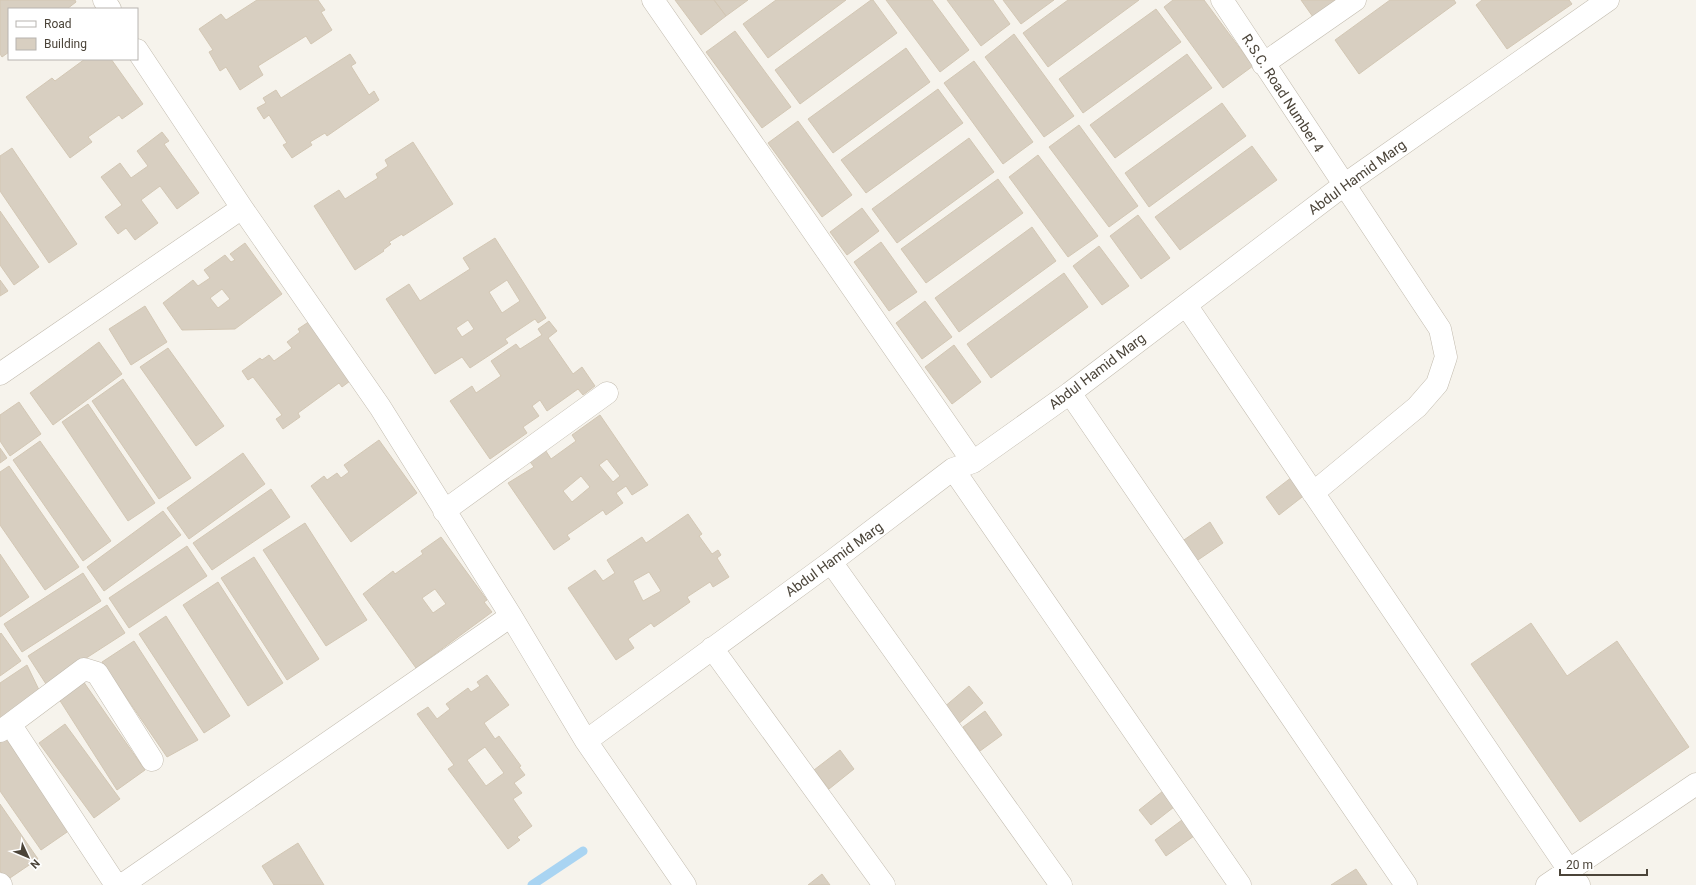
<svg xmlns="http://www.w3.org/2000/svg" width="1696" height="885" viewBox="0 0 1696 885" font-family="Roboto,sans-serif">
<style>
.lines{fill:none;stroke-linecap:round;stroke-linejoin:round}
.stream{stroke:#a9d4f2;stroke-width:9}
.building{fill:#d8cfc1;stroke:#d3c7b4;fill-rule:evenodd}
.minor-casing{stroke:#c2bbae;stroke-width:23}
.minor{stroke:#fff;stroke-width:22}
.labels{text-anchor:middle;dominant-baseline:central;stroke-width:3;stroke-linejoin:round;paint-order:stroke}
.street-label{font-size:14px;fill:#4b4439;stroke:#fff}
</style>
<rect width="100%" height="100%" fill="#f6f3ec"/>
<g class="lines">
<path class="stream" d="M532 885 583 851"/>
</g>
<path class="building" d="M0 0H75L76 2 67 9H9V52L2 57 0 54Z
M257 0H318L325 10 321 12 332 30 311 44 306 36 258 66 263 75 240 90 226 67 220 71 209 52 213 50 199 29 221 14 226 20Z
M675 0H714L726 16 701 35Z
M714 0H748L726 16Z
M776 0H846L768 58 743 24Z
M871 0H873L897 33 800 104 775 70Z
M886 0H932L969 50 940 72Z
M947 0H993L1010 24 981 46Z
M1003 0H1054L1021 24Z
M1068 0H1139L1048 67 1023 33Z
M1173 0H1204L1253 66 1223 88 1164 7Z
M1301 0H1337L1313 17Z
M1390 0H1454L1456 3 1359 74 1335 40Z
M1482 0H1569L1572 4 1507 49 1476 5Z
M1156 9 1181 42 1083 113 1059 79Z
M735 31 791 107 762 128 706 52Z
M1014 34 1074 116 1044 137 985 57Z
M906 48 930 82 833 153 808 119Z
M350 54 356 63 351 66 369 95 374 91 379 100 327 136 325 133 310 142 312 145 292 158 283 145 287 143 269 115 264 119 257 108 266 103 263 98 276 90 281 98Z
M1187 54 1212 88 1115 158 1090 125Z
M85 59H111L143 104 122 119 119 115 88 137 92 142 70 158 26 97 52 78 55 81Z
M974 61 1033 142 1003 164 944 83Z
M938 89 963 123 866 193 841 160Z
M1222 103 1246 136 1149 207 1125 173Z
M798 121 852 195 822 217 768 143Z
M1079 125 1138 206 1109 227 1049 147Z
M162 132 169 141 164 144 199 193 177 209 160 186 141 200 158 223 135 240 126 228 118 234 105 217 122 205 101 177 120 163 131 178 148 166 137 151Z
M969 138 994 172 897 243 872 209Z
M413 142 453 204 403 236 402 234 389 242 391 244 383 250 384 251 355 270 314 206 339 190 345 199 378 178 376 174 388 166 385 160Z
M1252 146 1277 180 1180 250 1155 217Z
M12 148 77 244 49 263 0 191V156Z
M1038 155 1098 236 1068 257 1009 177Z
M998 179 1023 213 926 283 901 249Z
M862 208 879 231 847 255 830 232Z
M0 211 39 267 14 285 0 265Z
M1138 215 1170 258 1141 279 1110 236Z
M1032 227 1056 261 959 332 935 298Z
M495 238 546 318 538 323 535 319 505 339 508 343 470 368 462 357 435 374 386 299 409 284 420 301 470 269 463 258ZM507 280 520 301 502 313 489 292ZM468 320 474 329 462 337 456 328Z
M881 242 917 292 889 311 854 262Z
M245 243 282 294 235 329 182 330 163 303 193 280 198 286 210 278 204 270 225 255 231 262 235 260 230 254ZM222 289 230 299 218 308 210 298Z
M1099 246 1129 286 1102 305 1073 266Z
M1064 273 1088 307 991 378 967 344Z
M0 280 8 291 0 296Z
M925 301 952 337 922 359 896 323Z
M145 306 167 342 131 365 109 329Z
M310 321 358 375 342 387 339 383 298 413 300 417 283 429 276 419 282 415 253 377 248 380 242 371 260 358 262 360 269 355 274 361 292 348 287 342 300 332 298 329Z
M549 321 557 331 548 338 573 374 582 367 595 386 583 395 578 389 547 411 540 400 532 406 539 416 523 427 527 433 490 459 450 401 472 386 476 393 501 376 491 361 516 344 520 349 542 335 538 329Z
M99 342 122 374 53 425 30 393Z
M954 345 981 382 952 404 925 367Z
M168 348 224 426 196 446 140 367Z
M123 379 191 478 159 499 92 401Z
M19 402 41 434 10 456 0 441V415Z
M88 404 155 503 128 521 62 422Z
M600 415 648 485 632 495 626 486 616 493 623 503 606 515 603 510 567 535 570 539 554 550 508 483 534 467 528 459 544 448 551 459 576 441 572 435ZM607 459 620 476 613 482 599 465ZM581 476 590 487 572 502 563 491Z
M379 440 417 493 351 542 311 486 324 476 327 480 337 473 341 478 349 472 344 465Z
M40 441 111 541 83 561 13 460Z
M0 448 7 458 0 463Z
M243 453 265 484 189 539 167 508Z
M9 466 79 567 45 590 0 525V472Z
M1292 477 1306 494 1279 515 1266 497Z
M271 489 290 517 212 570 193 543Z
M163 511 181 535 104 591 87 567Z
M688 514 702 534 699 536 712 554 718 550 721 555 717 558 729 577 713 587 710 582 687 597 690 602 654 627 651 623 628 639 634 648 616 660 568 588 595 570 603 581 615 573 607 560 642 537 646 543ZM649 572 661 591 643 601 633 581Z
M1210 522 1223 543 1195 562 1181 542Z
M305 523 367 620 326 646 263 550Z
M441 537 487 600 484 602 492 612 416 668 363 594 393 571 395 574 423 554 421 551ZM435 589 446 604 433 613 422 598Z
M187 546 207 576 129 628 109 598Z
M0 554 29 597 0 617Z
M254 557 319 659 287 680 221 578Z
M83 573 101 601 22 652 4 624Z
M218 582 283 683 248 706 183 605Z
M107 605 125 633 46 684 28 656Z
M166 616 230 716 204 733 139 634Z
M1531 623 1567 676 1617 641 1689 747 1580 822 1471 664Z
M1 633 21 661 0 676V634Z
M134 641 198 740 167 757 102 662Z
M27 665 40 692 0 719V683Z
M487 675 509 705 484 723 495 739 499 736 521 766 519 767 525 775 514 783 522 793 513 799 532 826 517 837 520 840 508 849 448 769 454 765 417 714 428 707 437 719 450 709 446 704 468 688 471 692 480 686 477 682ZM485 747 504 773 486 786 467 760Z
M83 681 145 770 117 790 57 696Z
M969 686 983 703 957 725 943 708Z
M985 711 1002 735 980 751 963 727Z
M65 724 120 799 94 818 39 743Z
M2 733 70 830 41 850 0 791V735Z
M840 750 854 769 829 789 814 770Z
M1163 791 1174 807 1151 825 1139 810Z
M0 804 38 859 7 880 0 871Z
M1182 820 1194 836 1166 856 1155 840Z
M298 843 324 885H274L262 866Z
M1356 869 1367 885H1331Z
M822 874 830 885H808Z"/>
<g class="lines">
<g class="minor-casing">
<path id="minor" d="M104 0 110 9
M653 0 973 462
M1222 0 1440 329 1446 357 1437 384 1417 407 1313 493
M137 50 242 208 380 407 511 616 586 741 685 885
M1263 64 1355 0
M1186 305 1579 885
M0 374 242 208
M1070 393 1406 885
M953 469 1240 885
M444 511 607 393
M831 562 1061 885
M712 648 884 885
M5 728 84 669 97 673 152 760
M0 731 5 728 14 730 116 885
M586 741 831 562 953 469 973 462 1070 393 1344 185 1608 0
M0 884 1 885
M122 885 511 616
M1547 885 1696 784"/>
</g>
<use href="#minor" class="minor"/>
</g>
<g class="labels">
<g class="street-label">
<text transform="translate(1283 93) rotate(57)">R.S.C. Road Number 4</text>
<text transform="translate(1357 177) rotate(-36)">Abdul Hamid Marg</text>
<text transform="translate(1097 371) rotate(-37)">Abdul Hamid Marg</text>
<text transform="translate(834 559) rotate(-36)">Abdul Hamid Marg</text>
</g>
</g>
<rect x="8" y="8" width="130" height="52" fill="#ffffff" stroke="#b7b4b0"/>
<rect x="16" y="21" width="20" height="6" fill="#ffffff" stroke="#b7b4b0"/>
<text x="44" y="28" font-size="12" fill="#4b4439">Road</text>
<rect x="16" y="38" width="20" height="12" fill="#d8cfc1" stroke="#b7b4b0"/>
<text x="44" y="48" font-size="12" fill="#4b4439">Building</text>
<g transform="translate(28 857) rotate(134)" stroke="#ffffff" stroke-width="3" paint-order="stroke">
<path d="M0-3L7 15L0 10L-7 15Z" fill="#4b4439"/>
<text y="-6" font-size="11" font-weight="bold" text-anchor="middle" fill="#4b4439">N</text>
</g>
<path d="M1560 869v6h87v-6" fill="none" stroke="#4b4439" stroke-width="2"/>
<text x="1566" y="869" font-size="12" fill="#4b4439" stroke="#ffffff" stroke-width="3" paint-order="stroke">20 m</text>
</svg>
